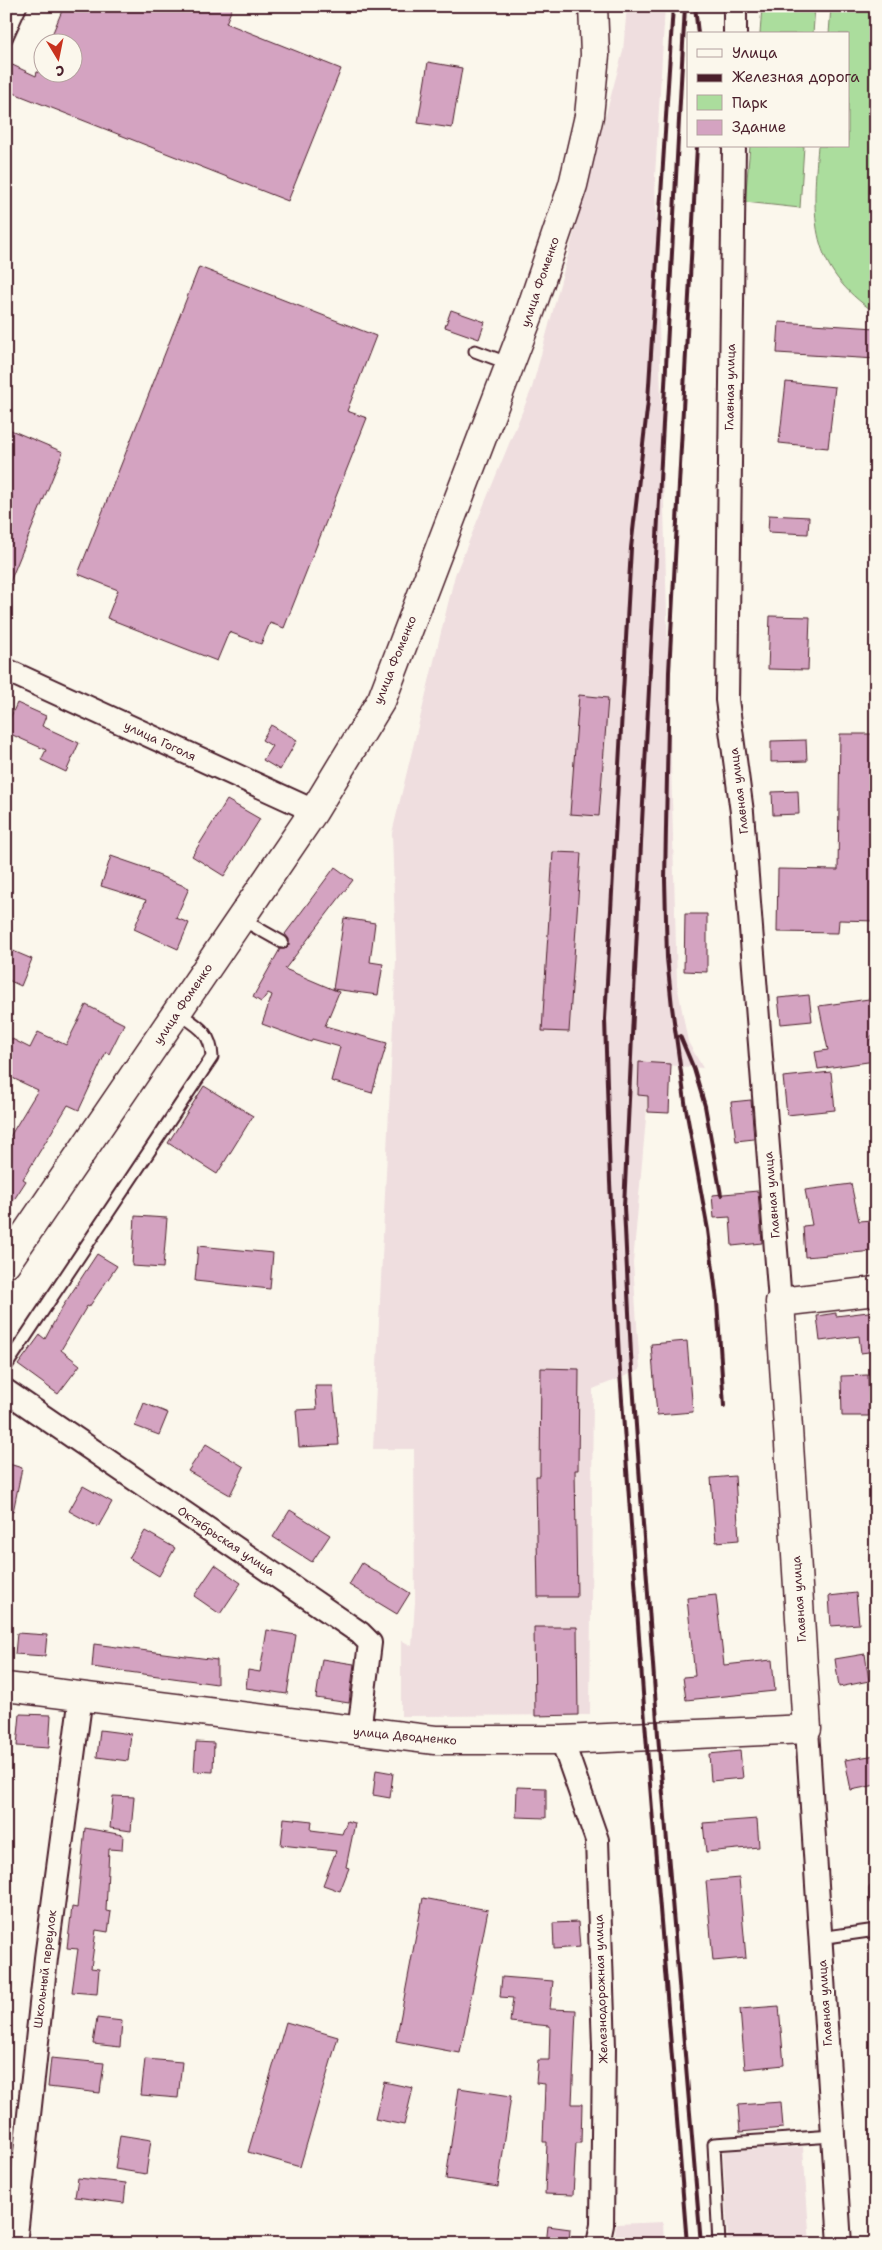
<svg xmlns="http://www.w3.org/2000/svg" width="882" height="2250" viewBox="0 0 882 2250" font-family="'Shantell Sans',sans-serif">
<style>
.built{fill:#efdedf}
.green{fill:#abdd9d;stroke:#7a7e64}
.building{fill:#d4a3c1;stroke:#4a1f2b}
.lines{fill:none;stroke-linecap:round;stroke-linejoin:round}
.service-casing{stroke:#4a1f2b;stroke-width:15}
.minor-casing{stroke:#4a1f2b;stroke-width:26}
.tertiary-casing{stroke:#4a1f2b;stroke-width:31}
.service{stroke:#fbf7ec;stroke-width:11}
.minor{stroke:#fbf7ec;stroke-width:22}
.tertiary{stroke:#fbf7ec;stroke-width:28}
.rail{stroke:#4a1f2b;stroke-width:4}
.labels{text-anchor:middle;dominant-baseline:central;stroke-width:5;stroke-linejoin:round;paint-order:stroke}
.street-label{font-size:12px;fill:#4a1f2b;stroke:#fbf7ec}
</style>
<rect width="100%" height="100%" fill="#fbf7ec"/>
<filter id="ink" filterUnits="userSpaceOnUse"><feTurbulence type="fractalNoise" baseFrequency=".02" numOctaves="2"/><feDisplacementMap in="SourceGraphic" scale="10" xChannelSelector="R" yChannelSelector="G"/><feConvolveMatrix kernelMatrix="1 2 1 2 8 2 1 2 1" color-interpolation-filters="sRGB"/></filter>
<g filter="url(#ink)">
<path class="built" d="M627 6H665L655 177 677 984 688 1042 703 1068 639 1063 638 1095 648 1096 633 1263 640 1370 593 1389 590 1715 401 1716V1640L412 1646 415 1602 414 1449H373L396 960 392 833 455 575 532 388 623 51Z
M803 2147 810 2244H728L723 2151Z
M663 2222 664 2244H614L616 2224Z"/>
<path class="green" d="M762 6H815L813 34H760Z
M831 6H876V313C808 268 812 218 818 146H848V34H829Z
M750 146H804L800 208 745 202Z"/>
<path class="building" d="M64 6H233L226 23 341 69 288 201 6 90V62L36 76 37 72H72V42H49Z
M428 62 462 68 452 128 418 123Z
M199 267 376 336 347 411 367 418 284 628 270 623 261 644 229 632 217 661 107 618 118 590 78 574Z
M451 310 485 322 479 339 445 327Z
M779 322 876 328V359L777 353Z
M786 382 835 387 828 448 779 443Z
M6 428 63 452 7 589H6Z
M769 515 809 517 808 534 768 532Z
M770 616 810 617 808 670 768 669Z
M579 695 608 698 599 816 570 814Z
M17 703 46 716 42 726 79 743 66 772 41 760 46 750 6 732V727Z
M271 725 297 740 280 770 263 760 272 746 262 740Z
M840 734H876V921L839 920 838 933 777 932 778 869 838 870Z
M806 740 807 761 771 762V741Z
M798 791 799 814 773 815 772 792Z
M227 800 260 819 224 876 192 856Z
M553 852 581 853 569 1032 542 1031Z
M111 856 149 869 148 871 189 888 176 918 189 923 178 949 134 929 146 900 101 886Z
M335 867 353 880 285 969 339 992 325 1026 387 1043 372 1093 331 1081 340 1047 312 1039 311 1042 262 1024 272 995 268 993 261 1002 253 997 280 949H285L289 945V939L285 934Z
M685 914H707V972L684 971Z
M344 918 375 923 370 962 383 964 378 995 333 989Z
M6 948 32 959 21 986 6 979Z
M809 995 812 1021 781 1024 778 998Z
M876 998V1035L871 1036 875 1061 818 1069 815 1052 828 1050 819 1006Z
M86 1005 124 1024 109 1054 106 1052 79 1110 68 1105 23 1179 26 1181 6 1212V1143L38 1090 6 1075V1036L30 1048 38 1032 66 1045Z
M639 1062 671 1064 669 1113 648 1112V1096L638 1095Z
M831 1072 835 1110 787 1115 783 1077Z
M204 1086 253 1116 217 1174 168 1143Z
M751 1100 754 1139 736 1141 731 1102Z
M851 1184 859 1221 872 1220 875 1251 805 1257 803 1226 812 1225 805 1190Z
M758 1191 762 1243 732 1246 730 1217 714 1218 712 1195Z
M135 1216 167 1218 163 1268 132 1266Z
M198 1246 273 1253 270 1289 195 1281Z
M97 1254 117 1266 89 1307 87 1306 61 1350 80 1365 58 1394 18 1365 40 1335 45 1339 61 1309Z
M876 1311V1351L861 1353 859 1336 820 1341 817 1316 836 1313V1316Z
M687 1341 693 1412 657 1415 651 1344Z
M541 1368 579 1369 578 1470H575L577 1597H538L536 1476H540Z
M868 1375 869 1416H842L841 1376Z
M315 1386H333L339 1445 299 1447 296 1410 317 1409Z
M144 1403 168 1413 159 1435 135 1426Z
M206 1444 244 1467 230 1495 188 1471Z
M6 1463 22 1468 13 1512 6 1511Z
M735 1476 739 1540 716 1542 711 1478Z
M83 1486 112 1502 98 1527 69 1511Z
M290 1510 330 1535 312 1562 273 1537Z
M145 1531 175 1548 159 1576 129 1558Z
M362 1563 410 1593 397 1614 349 1585Z
M215 1565 241 1583 220 1614 194 1596Z
M856 1593 859 1624 831 1626 829 1596Z
M716 1595 724 1665 772 1660 775 1691 686 1700 683 1677 695 1676 687 1598Z
M534 1627H577L578 1715 535 1716Z
M267 1630 296 1635 287 1694 246 1688 248 1670 260 1672Z
M17 1633 47 1635 45 1656 15 1654Z
M94 1644 217 1660V1684L92 1667Z
M865 1654 869 1681 839 1687 835 1659Z
M322 1659 354 1664 349 1703 316 1698Z
M20 1714 51 1715 49 1748 17 1746Z
M100 1730 131 1734 128 1761 97 1757Z
M196 1742 214 1743 213 1772 194 1771Z
M740 1751 743 1778 711 1781 709 1754Z
M876 1755V1785L851 1790 845 1760Z
M376 1770 393 1773 390 1798 373 1795Z
M517 1787 546 1788V1818L516 1817Z
M113 1796 134 1797 131 1831 110 1828Z
M284 1818 312 1821 311 1830 342 1834 347 1821 355 1823 346 1867 349 1868 340 1891 323 1885 336 1851 281 1845Z
M757 1819 759 1847 706 1852 703 1823Z
M85 1828 123 1835 122 1850 109 1849 106 1911 111 1912 108 1932 96 1930 91 1968 99 1969 97 1994 72 1992 78 1949 67 1948 72 1907 77 1908Z
M739 1878 746 1958 713 1961 706 1881Z
M423 1898 488 1910 460 2053 396 2041Z
M578 1922 580 1947 554 1949 553 1923Z
M502 1977 553 1981 550 2009 576 2010 572 2104H582L581 2143H576L573 2195 545 2194 547 2142H543L545 2084 536 2083 538 2060H549L550 2026 510 2022 513 1998 500 1997Z
M779 2006 784 2065 745 2069 740 2009Z
M97 2018 122 2021 120 2047 93 2044Z
M286 2022 338 2037 300 2167 248 2152Z
M51 2058 104 2063 100 2093 48 2087Z
M145 2059 182 2062 178 2098 141 2095Z
M384 2082 413 2088 404 2125 375 2119Z
M459 2088 511 2096 498 2187 446 2179Z
M781 2102 783 2128 740 2132 738 2105Z
M120 2135 151 2140 146 2174 115 2169Z
M78 2178 126 2183 124 2203 75 2197Z
M548 2226 570 2229 569 2244H546Z"/>
<g class="lines">
<g class="service-casing">
<path id="service" d="M6 39 21 6
M475 351 510 364
M241 919 282 942
M6 1366 212 1057C211 1031 197 1026 177 1012
M876 1889V1898
M820 1938 876 1930
M719 2244 714 2144 833 2136"/>
</g>
<g class="minor-casing">
<path id="minor" d="M735 34V6
M734 146 727 700 742 812 780 1302
M6 670 314 811
M6 1391 360 1633 370 1643 359 1732
M807 1729 840 2244
M562 1740 597 1840 604 2047 602 2225 598 2244
M15 2244 46 1958 81 1696"/>
</g>
<g class="tertiary-casing">
<path id="tertiary" d="M6 1263 314 811 382 699 530 312 573 185 589 116 595 55 593 6
M6 1687 435 1740H562L807 1729 780 1302 876 1291"/>
</g>
<use href="#service" class="service"/>
<use href="#minor" class="minor"/>
<use href="#tertiary" class="tertiary"/>
<path class="rail" d="M673 6 648 401 631 548 605 1019 610 1182 619 1358 646 1735 687 2244
M685 6 642 822 624 1207 631 1355 658 1735 701 2244
M695 6 698 34
M697 146 669 672 665 880 667 958 672 1007 686 1109 708 1230 717 1301 724 1406
M680 1036 694 1069 705 1106 721 1195"/>
</g>
</g>
<g class="labels">
<g class="street-label">
<text transform="translate(540 282) rotate(-71)">улица Фоменко</text>
<text transform="translate(730 387) rotate(-89)">Главная улица</text>
<text transform="translate(395 660) rotate(-68)">улица Фоменко</text>
<text transform="translate(160 741) rotate(25)">улица Гоголя</text>
<text transform="translate(739 791) rotate(-97)">Главная улица</text>
<text transform="translate(183 1004) rotate(-56)">улица Фоменко</text>
<text transform="translate(772 1195) rotate(-95)">Главная улица</text>
<text transform="translate(226 1541) rotate(34)">Октябрьская улица</text>
<text transform="translate(799 1599) rotate(-94)">Главная улица</text>
<text transform="translate(405 1736) rotate(5)">улица Дводненко</text>
<text transform="translate(45 1969) rotate(-83)">Школьный переулок</text>
<text transform="translate(601 1989) rotate(-92)">Железнодорожная улица</text>
<text transform="translate(825 2003) rotate(-94)">Главная улица</text>
</g>
</g>
<rect width="882" height="2250" fill="none" stroke="#fbf7ec" stroke-width="25"/>
<rect x="12" y="12" width="857" height="2225" fill="none" stroke="#4a1f2b" stroke-width="2" filter="url(#ink)"/>
<rect x="687" y="32" width="162" height="115" fill="#fbf7ec" stroke="#b4a19f"/>
<rect x="697" y="49" width="25" height="8" fill="#fbf7ec" stroke="#b4a19f"/>
<text x="732" y="58" font-size="15" fill="#4a1f2b">Улица</text>
<rect x="697" y="74" width="25" height="8" fill="#4a1f2b" stroke="#b4a19f"/>
<text x="732" y="82" font-size="15" fill="#4a1f2b">Железная дорога</text>
<rect x="697" y="95" width="25" height="15" fill="#abdd9d" stroke="#b4a19f"/>
<text x="732" y="108" font-size="15" fill="#4a1f2b">Парк</text>
<rect x="697" y="120" width="25" height="15" fill="#d4a3c1" stroke="#b4a19f"/>
<text x="732" y="132" font-size="15" fill="#4a1f2b">Здание</text>
<g transform="translate(58 58) rotate(170)"><circle r="24" fill="#fbf7ec" stroke="#b4a19f"/>
<path d="M0-4L9 19L0 12L-9 19Z" fill="#c8321e"/>
<text y="-8" font-size="14" font-weight="bold" text-anchor="middle" fill="#4a1f2b">С</text>
</g>
</svg>
